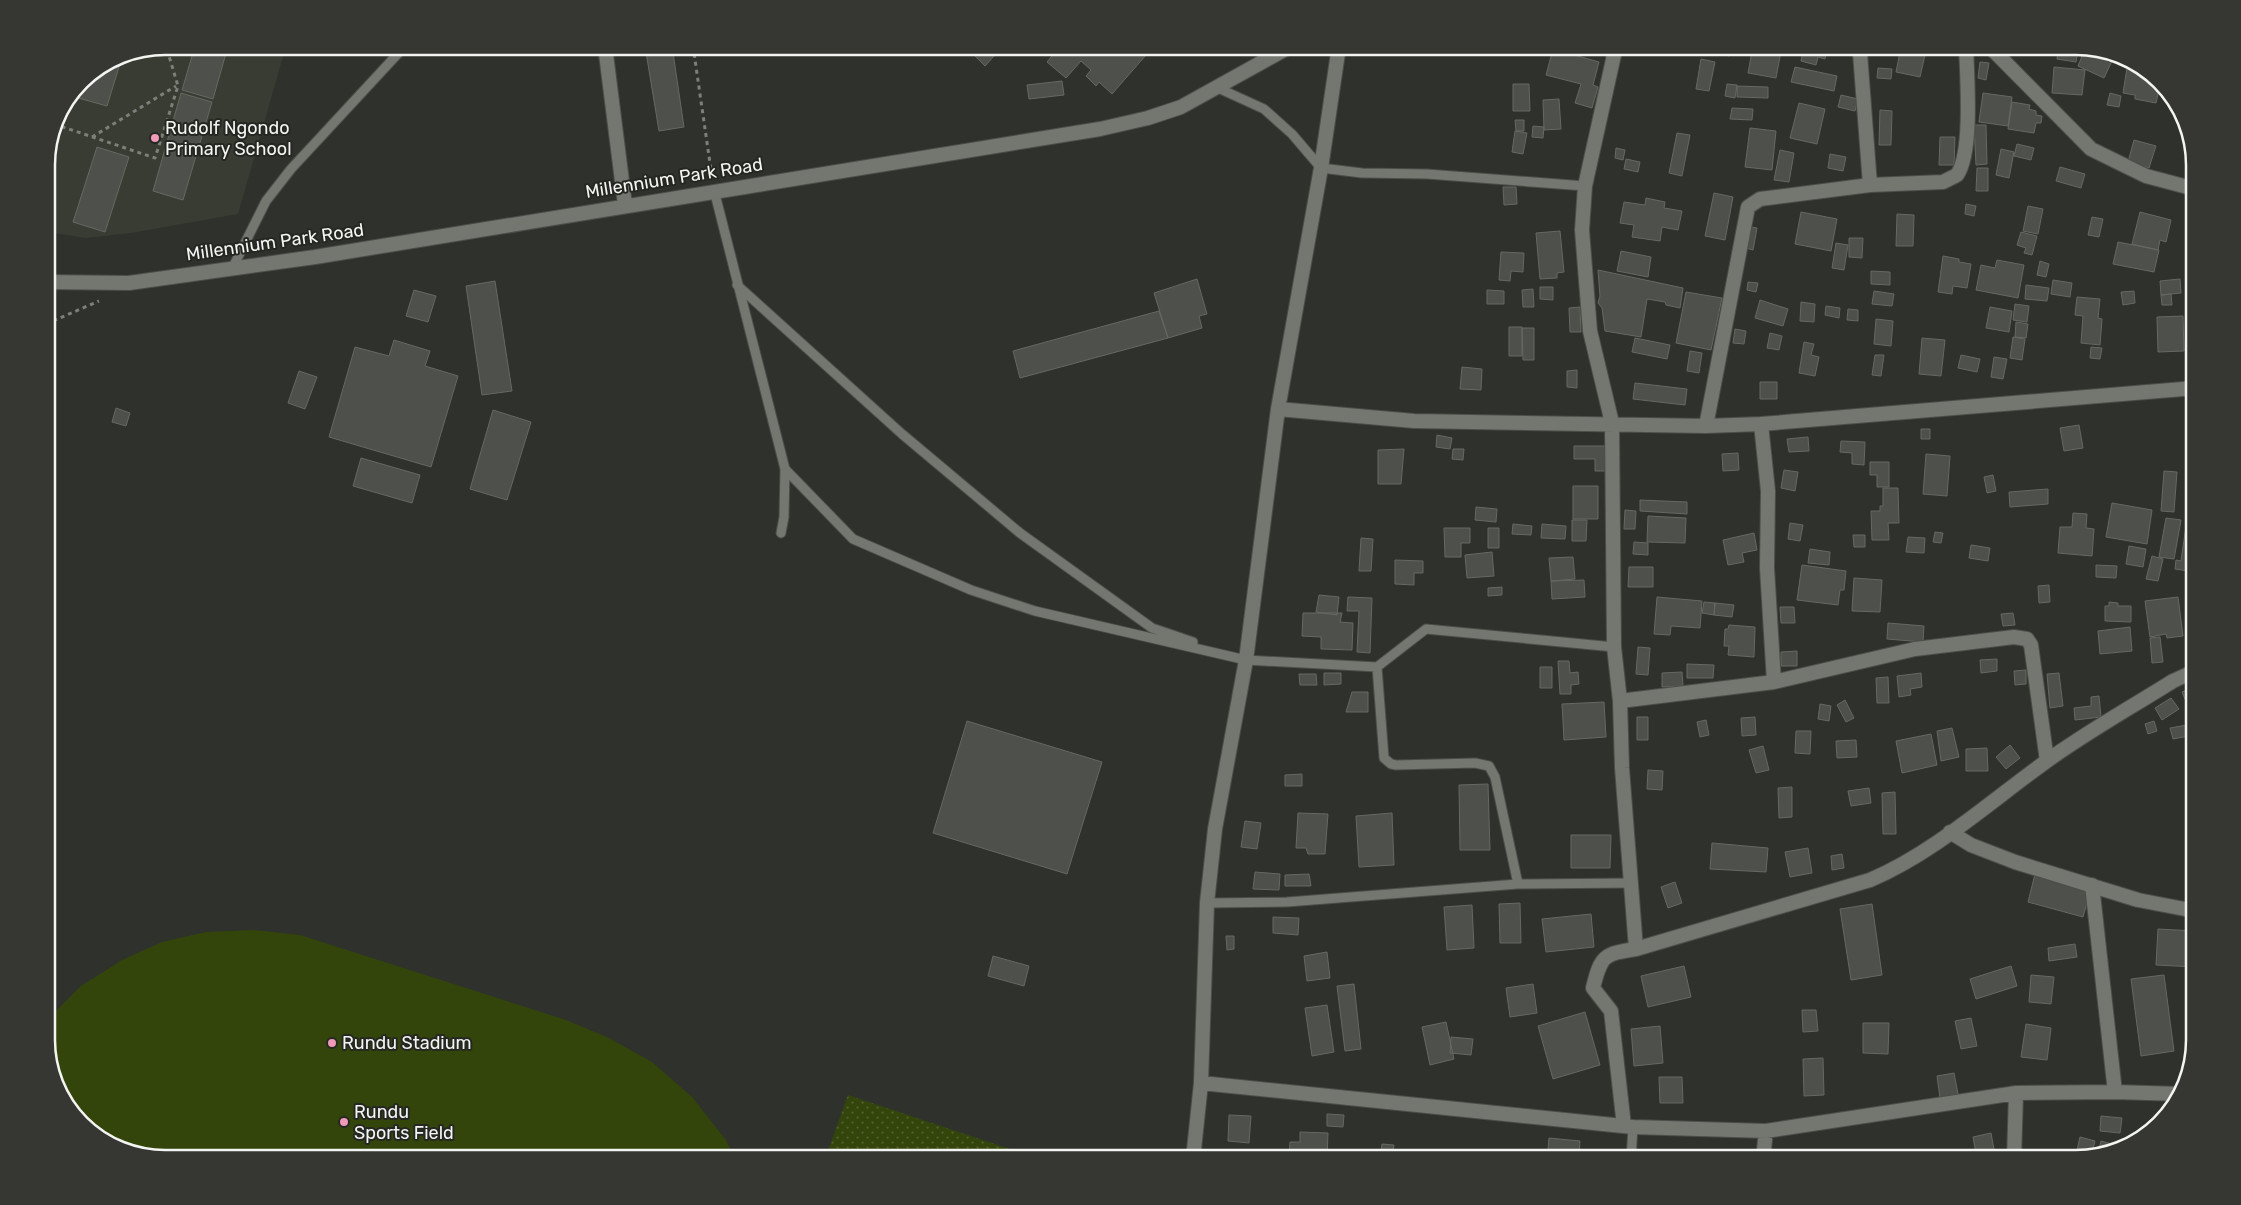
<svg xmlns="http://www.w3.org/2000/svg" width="2241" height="1205" viewBox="0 0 2241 1205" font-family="Rubik,sans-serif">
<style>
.built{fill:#383c32}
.grass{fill:url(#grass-dots)}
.garden{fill:#34450b}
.building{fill:#4e504b;stroke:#666862}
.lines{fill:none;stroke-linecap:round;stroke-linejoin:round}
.service-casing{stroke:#4c4e49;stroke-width:11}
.minor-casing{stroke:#4c4e49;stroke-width:16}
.path{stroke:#7d7f7a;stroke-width:3;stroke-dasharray:4 4;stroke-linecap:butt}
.service{stroke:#747670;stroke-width:9}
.minor{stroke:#747670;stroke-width:14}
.poi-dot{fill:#ef9ab8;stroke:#252722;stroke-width:2}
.labels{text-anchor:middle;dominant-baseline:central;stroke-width:4;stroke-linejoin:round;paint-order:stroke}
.poi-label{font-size:18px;fill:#f4f5f2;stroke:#252722;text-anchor:start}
.street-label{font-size:18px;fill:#f4f5f2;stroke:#252722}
.rim{fill:none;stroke:#f4f5f2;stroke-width:2.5}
</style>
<defs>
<pattern id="grass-dots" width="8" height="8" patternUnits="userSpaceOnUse" patternTransform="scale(1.25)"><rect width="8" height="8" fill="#34450b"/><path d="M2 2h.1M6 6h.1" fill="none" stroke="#52602f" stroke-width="1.8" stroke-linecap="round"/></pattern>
</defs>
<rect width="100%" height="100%" fill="#2f312c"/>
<path class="built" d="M164 46H286L238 214 131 233 86 238 47 232 46 157 55 119 81 81 120 55Z"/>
<path class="grass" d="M848 1095 1040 1159H825Z"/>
<path class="garden" d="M253 930 300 935 566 1020 609 1038 652 1062 692 1097 726 1140 735 1159H165L112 1146 66 1106 47 1049V1020L81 986 122 960 162 942 206 932Z"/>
<path class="building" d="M195 46H228L213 99 182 90Z
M645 46H672L684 127 659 131Z
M964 46H975L970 52Z
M981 46H1003L985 66 973 54Z
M1060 46H1104L1107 49 1109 46H1136L1146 55 1112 94 1099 82 1096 86 1086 76 1091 70 1081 61 1066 78 1047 62Z
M1696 46H1732L1729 56Z
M1753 46H1782L1776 78 1748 73Z
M1804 46H1838L1836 55 1826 52 1825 59 1818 57 1816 65 1801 61Z
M1891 46H1927L1920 77 1896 72 1900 52 1890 50Z
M2059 46 2078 50 2076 62 2057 59Z
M1553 49 1599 62 1593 85 1598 87 1592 108 1575 103 1581 84 1546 75Z
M2085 49 2112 61 2104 78 2078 66Z
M2087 49 2128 58 2126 63Z
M123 54 107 106 71 96 81 81Z
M1701 59 1715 62 1709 91 1696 89Z
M1980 62 1989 63 1986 80 1978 78Z
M1795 67 1837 76 1834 91 1791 82Z
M2054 67 2085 70 2082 95 2052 93Z
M1878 68 1892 69 1891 79 1877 78Z
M2127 68 2143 70 2160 85 2156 103 2135 99V95L2123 93Z
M1062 81 1064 95 1029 99 1027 85Z
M1513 84H1529L1530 111H1513Z
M1727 84 1737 85 1735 98 1725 96Z
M1737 86 1768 87V98L1737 97Z
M2160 86 2168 92 2159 91Z
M181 93 212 102 183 200 153 191Z
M1983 93 2012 97 2008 126 1979 122Z
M2110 93 2121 96 2119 107 2107 105Z
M1841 95 1858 99 1855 111 1838 107Z
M1559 99 1561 129 1544 130 1543 100Z
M2012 102 2030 105 2029 109 2036 111V115L2042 116 2041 123H2036L2034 133 2008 129Z
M1799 103 1825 109 1817 144 1790 138Z
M1732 108 1753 109 1752 120 1730 119Z
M1880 110 1892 111 1891 145H1879Z
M1515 120H1524V131H1516Z
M1974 125H1986L1987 164 1976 165Z
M1533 126 1544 127 1543 138 1532 137Z
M1750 128 1776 131 1772 170 1745 167Z
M1515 131 1527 133 1523 154 1512 152Z
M1677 133 1690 135 1682 176 1669 173Z
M1940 137H1955L1954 165H1939Z
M2134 140 2156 146 2149 168 2128 162Z
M2017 144 2034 148 2031 160 2014 156Z
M97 147 129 157 105 232 73 222Z
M1616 148 1625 150 1623 160 1615 158Z
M2001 149 2014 152 2009 178 1996 175Z
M1780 150 1794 153 1789 182 1774 180Z
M1830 154 1846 157 1843 171 1828 168Z
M1626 159 1640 162 1638 172 1624 169Z
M2060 167 2085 174 2081 188 2056 181Z
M1977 168H1988V191H1976Z
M1503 187H1516L1517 204 1504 205Z
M1714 193 1733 197 1725 240 1705 236Z
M1646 198 1665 202 1664 208 1682 211 1678 230 1662 227 1660 241 1632 237 1634 225 1620 223 1624 202 1645 205Z
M1966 204 1976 206 1974 216 1965 214Z
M2028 206 2043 209 2038 234 2023 231Z
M1801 212 1837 219 1831 251 1795 244Z
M2140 212 2171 220 2166 242 2160 240 2158 250 2132 244Z
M1897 214 1914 215 1913 246H1896Z
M2092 217 2103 219 2099 237 2088 235Z
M1746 226 1757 228 1753 250 1742 247Z
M1560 231 1564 272 1557 273V278L1540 279 1536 233Z
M2021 232 2037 236 2032 255 2024 253 2026 248 2017 245Z
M1849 238H1863L1862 258 1849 257Z
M2118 242 2159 250 2154 272 2113 264Z
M1836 243 1848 245 1844 270 1832 268Z
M1621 251 1651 257 1648 277 1617 271Z
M2188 251 2195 252V263L2186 261Z
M1501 252 1524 253 1523 272 1511 271 1510 281 1499 280Z
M1943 256 1959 259V262L1971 264 1967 288 1953 286 1952 294 1938 292Z
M1997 260 2024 265 2018 298 1976 290 1981 265 1995 268Z
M2040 261 2049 264 2046 277 2037 275Z
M1598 270 1683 288 1680 308 1666 305 1665 302 1647 299 1641 337 1605 331 1602 308 1598 303 1600 296Z
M1871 271 1890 272V285L1871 284Z
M1197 279 1207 314 1199 316 1202 328 1168 338 1154 293Z
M2180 279 2181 293 2161 295 2160 281Z
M2053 280 2072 283 2070 297 2051 294Z
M495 281 512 391 482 395 466 286Z
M1748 282 1758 283 1756 292 1747 290Z
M2026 285 2049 288 2047 301 2025 299Z
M1540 287H1553V300L1540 299Z
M1533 289 1534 307H1523L1522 290Z
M414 290 436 296 428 322 406 316Z
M1487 290 1504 291V304H1487Z
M1874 291 1894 294 1892 306 1872 304Z
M2134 291 2135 303 2123 305 2121 292Z
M1686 292 1722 298 1711 350 1676 343Z
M2171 294 2172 305H2162L2161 295Z
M2077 297 2100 299 2098 318 2102 319 2100 345 2081 343 2083 316 2075 315Z
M1760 300 1788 309 1783 326 1755 318Z
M1801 302 1815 304 1814 322 1800 321Z
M2015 304 2029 306 2027 322 2013 320Z
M1826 306 1840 308 1839 318 1825 315Z
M1580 307 1581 332H1570L1569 308Z
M1990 307 2012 311 2009 332 1986 328Z
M1848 309 1858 310V321L1847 320Z
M1159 311 1168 338 1020 378 1013 351Z
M2183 316 2184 351 2158 352 2157 317Z
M1876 319 1893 321 1891 346 1874 344Z
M2016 322 2028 324 2026 338 2015 337Z
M1509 327H1522V356H1509Z
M1522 328H1534V360H1523Z
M1735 329 1746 331 1744 344 1733 343Z
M1770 333 1782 336 1779 350 1767 348Z
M2013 337 2025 339 2022 360 2010 358Z
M1635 338 1670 345 1667 359 1632 352Z
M1922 338 1945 340 1941 376 1919 374Z
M394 340 430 351 425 366 458 376 431 467 329 437 355 347 389 356Z
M1804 342 1814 344 1811 355 1819 357 1815 376 1799 373Z
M2091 347 2102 348 2100 359 2090 358Z
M1690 351 1702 353 1699 373 1687 371Z
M1875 355H1884L1881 376 1872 375Z
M1961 355 1980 359 1977 372 1958 368Z
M1994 357 2007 359 2003 379 1991 377Z
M1462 367 1482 369 1481 390 1460 389Z
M1577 370V388L1567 387V371Z
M299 371 317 377 305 409 288 403Z
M1760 382H1777V399H1760Z
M1635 383 1687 389 1685 405 1633 399Z
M116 408 130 413 126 426 112 422Z
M493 410 531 422 507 500 470 489Z
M2079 425 2083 448 2064 451 2060 428Z
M1921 429H1930V439H1921Z
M1437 435 1452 438 1450 449 1436 447Z
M1808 437 1809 451 1789 452 1787 439Z
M1841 441 1865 442 1864 465 1852 464V453L1840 452Z
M1574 446H1606V471H1595V459H1574Z
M1404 449 1401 484H1378V450Z
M1453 449H1464L1463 460 1452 459Z
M1738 453 1739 470 1723 471 1722 454Z
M1926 454 1950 456 1947 496 1923 494Z
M361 458 420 475 412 503 353 486Z
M1870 462H1889V487H1877V475H1870Z
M1784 470 1798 472 1795 491 1781 488Z
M2164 471 2177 472 2174 512 2161 511Z
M1993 475 1996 491 1987 493 1984 477Z
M1573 486H1598V519H1573Z
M1883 488H1898L1899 523H1888L1889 540H1872L1871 511H1880V506H1883Z
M2048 489V504L2010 507 2009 492Z
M1640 500 1687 502V514L1640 511Z
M2112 503 2152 510 2147 544 2106 537Z
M1476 507 1497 509 1496 522 1475 520Z
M1625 510 1636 511 1635 529H1624Z
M2073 513 2087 514 2086 528 2094 529 2092 556 2058 553 2060 527H2072Z
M1648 516 1686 518 1685 543 1647 542Z
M2166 518 2181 520 2174 559 2159 557Z
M1572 520H1587L1586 541H1572Z
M1790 523 1803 525 1800 541 1788 539Z
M1513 524 1532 526 1531 535 1512 534Z
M1542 524 1566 526 1565 539 1541 538Z
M2186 526 2195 527V572L2175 569 2176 560 2181 561Z
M1444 528H1470V543H1461V557H1445Z
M1488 528H1499V548H1488Z
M1935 532 1943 533 1941 543 1933 542Z
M1754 533 1757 550 1742 553 1744 562 1728 565 1723 540Z
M1853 535H1865V547H1854Z
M1908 537 1925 538 1924 553 1906 552Z
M1361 538 1373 539 1371 571H1359Z
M1634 542 1648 543V555L1633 554Z
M1971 545 1990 548 1988 561 1969 558Z
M2129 546 2146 549 2143 567 2126 564Z
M1810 549 1830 552 1829 565 1808 563Z
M1492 552 1494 576 1467 578 1465 555Z
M2152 556 2163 559 2158 581 2146 579Z
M1573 557 1575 579 1551 581 1549 558Z
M1395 560 1423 561V573H1414V585L1395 584Z
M1802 565 1846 571 1844 590H1840L1838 605 1797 600Z
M2096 565 2117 566 2116 578 2096 577Z
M1629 567H1653V587H1628Z
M1854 578 1882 580 1880 612 1852 611Z
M1584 580 1585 597 1552 599 1551 581Z
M2049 585 2050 602 2039 603 2038 586Z
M1502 587V595L1488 596V588Z
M1319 595 1339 597 1337 615 1316 612Z
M1348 597 1372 598 1370 653 1357 652 1359 611H1347Z
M1657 597 1702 601 1700 628 1671 626 1670 635 1654 634Z
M2178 597 2183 636 2167 638 2166 634 2150 637 2145 601Z
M1704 602 1715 603 1714 615 1702 613Z
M2109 602 2118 603V606H2131V622L2105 621V606H2109Z
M1715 603 1734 605 1732 617 1714 615Z
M1780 607H1794L1795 623H1781Z
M1303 613H1342L1340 622 1353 623 1352 650 1321 649V637L1302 636Z
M2013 613 2015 625 2003 626 2001 614Z
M1888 623 1924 626 1923 642 1887 639Z
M1729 625 1755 627 1754 657 1728 655 1729 646H1724L1725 629H1728Z
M2130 627 2132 651 2100 654 2098 631Z
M2160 637 2163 662 2152 663 2150 638Z
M1638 647 1650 648 1648 675 1636 674Z
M1797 651V666H1781V652Z
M1997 659V671L1981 673 1980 660Z
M1558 661H1569L1570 673 1578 672 1579 684 1571 685V694H1560Z
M1687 664 1714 665 1713 678H1687Z
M1540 667H1552V688H1540Z
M2026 670V684L2015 685 2014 671Z
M1682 672 1683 686 1662 687V673Z
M1324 673H1341V684L1324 685Z
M1921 673 1922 687 1910 689 1911 695 1899 697 1897 676Z
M2059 673 2063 706 2050 708 2047 674Z
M1299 674H1316L1317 685H1300Z
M1888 677 1889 703H1877L1876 678Z
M2195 687V701L2187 704 2182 692Z
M1352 692H1368V712H1346Z
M2099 696 2101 717 2075 720 2074 708 2091 706V697Z
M2171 698 2179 709 2162 720 2155 708Z
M1845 700 1854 718 1846 722 1837 705Z
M1604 702 1606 737 1564 740 1562 704Z
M1820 704 1831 706 1829 721 1818 719Z
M1637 717H1648V740H1637Z
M1755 717 1756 735 1742 736 1741 718Z
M1706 720 1709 735 1700 737 1697 722Z
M967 721 1102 762 1067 874 933 833Z
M2154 721 2157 731 2148 734 2145 724Z
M2187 725 2189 736 2173 739 2170 728Z
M1952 728 1959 757 1941 761 1937 731Z
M1796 731H1811L1810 754 1795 753Z
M1931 734 1937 765 1902 773 1896 741Z
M1856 740 1857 757 1837 758 1836 741Z
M2010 745 2020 758 2006 769 1996 757Z
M1763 746 1769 770 1756 773 1749 750Z
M1987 748 1988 771H1966V749Z
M2187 765 2195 766V792H2186Z
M1648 770 1663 771 1662 790 1647 789Z
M1302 774V786H1285V775Z
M1488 784 1490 850H1460L1459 785Z
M1792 787V817L1779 818 1778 788Z
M1869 788 1871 803 1851 806 1848 791Z
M1895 792 1896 834H1883L1882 793Z
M1298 813 1328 814 1325 854H1308L1306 848H1296Z
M1392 813 1394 865 1359 867 1356 816Z
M1245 821 1261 823 1257 849 1241 847Z
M1571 835H1611L1610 868H1571Z
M1712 843 1768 848 1766 872 1710 869Z
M1808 848 1812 873 1790 877 1785 852Z
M1842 854 1844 868 1832 870 1831 856Z
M2036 870 2092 885 2083 917 2028 902Z
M1255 872 1280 874 1279 890 1253 889Z
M1309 874 1311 886H1285V875Z
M1675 882 1682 903 1668 908 1661 887Z
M1520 903 1521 943H1500L1499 904Z
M1872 904 1882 975 1851 980 1840 909Z
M1472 905 1474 948 1447 950 1444 907Z
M1591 914 1594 947 1546 952 1542 919Z
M1273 917 1299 918 1298 935 1273 933Z
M2158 929 2195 931V967L2156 965Z
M1226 936H1234V949L1227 950Z
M2075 944 2077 957 2049 961 2048 948Z
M1327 952 1330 978 1307 981 1304 956Z
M993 956 1029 966 1024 986 988 976Z
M1684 966 1691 997 1648 1007 1641 976Z
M2011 966 2017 986 1976 999 1970 979Z
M2031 975 2054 977 2051 1004 2029 1002Z
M2164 975 2174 1051 2141 1056 2131 979Z
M1354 984 1361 1049 1345 1051 1337 986Z
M1533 984 1537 1013 1510 1017 1506 988Z
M1327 1005 1334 1052 1312 1056 1305 1008Z
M1802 1010H1816L1818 1031 1803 1032Z
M1585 1012 1600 1065 1553 1079 1538 1026Z
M1971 1018 1977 1046 1961 1049 1955 1021Z
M1446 1022 1454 1059 1430 1065 1422 1027Z
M1863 1023H1889L1888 1054 1863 1053Z
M2026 1024 2051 1028 2047 1060 2021 1057Z
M1660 1026 1663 1063 1634 1066 1631 1029Z
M1451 1037 1473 1039 1471 1055 1450 1053Z
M1823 1058 1824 1095 1804 1096 1803 1059Z
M1954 1073 1958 1094 1940 1098 1937 1076Z
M1659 1077H1682L1683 1103H1660Z
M1327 1114 1344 1115 1343 1127 1327 1126Z
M1229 1115 1251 1116 1249 1143 1228 1141Z
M2101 1116 2122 1118 2120 1133 2100 1131Z
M1300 1132 1328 1133 1327 1159H1289L1290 1142H1300Z
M1991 1133 1995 1155 1977 1159 1973 1137Z
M2080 1137 2095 1141 2092 1154 2075 1159Z
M1549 1138 1580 1141 1579 1154 1548 1150Z
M2101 1141 2119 1146 2098 1152Z
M1382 1144 1394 1145 1392 1159H1380Z"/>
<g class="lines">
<g class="service-casing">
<path id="service" d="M1218 88 1264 109 1292 134 1321 168 1362 173 1427 174 1585 186
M714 190 785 469 784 517 781 533
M233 267 266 201 291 169 405 46
M737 285 902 434 1020 533 1152 628 1193 642
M785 469 853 539 971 590 1035 611 1246 660 1377 667 1426 629 1614 647
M1377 667 1384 758 1391 764 1396 765 1475 763 1489 766 1495 777 1518 884
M1207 903 1287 902 1518 884 1632 883
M1631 1159 1633 1127"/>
</g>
<g class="minor-casing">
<path id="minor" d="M605 46 625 205
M1616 46 1585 186 1582 230 1590 331 1612 423 1614 647 1620 701 1622 768 1636 949
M1861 46 1860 53 1870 185
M1989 46 2091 149 2146 176 2195 189
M46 282 129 283 315 257 1100 129 1148 118 1181 107 1291 46
M1278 409 1414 421 1706 426 1761 424 2195 388
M1761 424 1768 491 1767 568 1774 682
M1706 426 1748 207 1760 199 1870 185 1943 182 1957 175C1973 152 1967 76 1966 46
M1620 701 1774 682 1915 649 2014 637 2027 639 2031 645 2047 761
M1950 832 1971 845 2015 862 2138 900 2195 911
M2092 885 2115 1092
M1201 1083 1633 1127 1766 1131 2016 1093 2115 1092 2181 1094
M1624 1126 1611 1011 1593 988C1601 955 1604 954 1636 949L1870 880C1932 854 1990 802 2044 763 2085 733 2130 708 2173 681L2195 671
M1193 1159 1201 1083 1207 903 1215 829 1246 660 1278 409 1321 168 1339 46
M1763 1159 1766 1131
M2014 1159 2016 1093"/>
</g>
<path class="path" d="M693 46 712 177
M54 124 155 158 178 86 166 46
M92 137 176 86
M46 324 99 301"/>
<use href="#service" class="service"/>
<use href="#minor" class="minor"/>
</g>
<g class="poi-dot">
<circle cx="155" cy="138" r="5"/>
<circle cx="332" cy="1043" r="5"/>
<circle cx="344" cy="1122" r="5"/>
</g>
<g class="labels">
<g class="poi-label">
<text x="165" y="128">Rudolf Ngondo<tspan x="165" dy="21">Primary School</tspan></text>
<text x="342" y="1043">Rundu Stadium</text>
<text x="354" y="1112">Rundu<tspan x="354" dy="21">Sports Field</tspan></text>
</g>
<g class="street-label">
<text transform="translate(674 178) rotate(-9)">Millennium Park Road</text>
<text transform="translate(275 242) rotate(-8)">Millennium Park Road</text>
</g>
</g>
<path d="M0 0H2241V1205H0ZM165 55H2076A110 110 0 0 1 2186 165V1040A110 110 0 0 1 2076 1150H165A110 110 0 0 1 55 1040V165A110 110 0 0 1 165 55Z" fill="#363733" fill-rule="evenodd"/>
<path class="rim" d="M165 55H2076A110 110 0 0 1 2186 165V1040A110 110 0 0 1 2076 1150H165A110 110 0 0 1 55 1040V165A110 110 0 0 1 165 55Z"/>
</svg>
